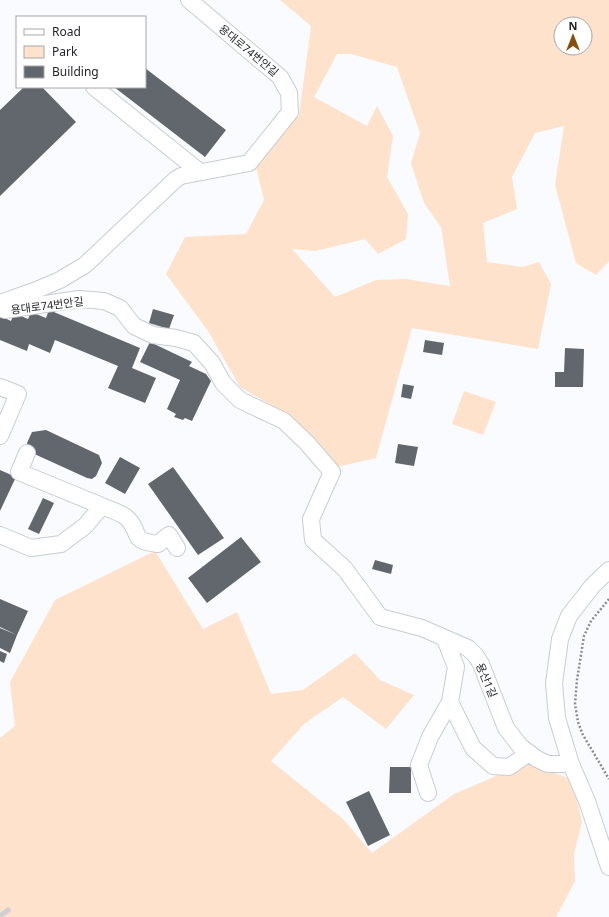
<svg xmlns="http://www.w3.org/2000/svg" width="609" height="917" viewBox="0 0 609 917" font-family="'Noto Sans','Noto Sans KR',sans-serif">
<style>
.green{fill:#ffe2cb;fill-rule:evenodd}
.building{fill:#62676e}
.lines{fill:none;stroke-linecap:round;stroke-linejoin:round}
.major-tunnel{stroke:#ced0d4;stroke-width:21;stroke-dasharray:21 10;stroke-linecap:butt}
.minor-casing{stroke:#c7cdd5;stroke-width:18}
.path{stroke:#8b8d91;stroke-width:2.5;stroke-dasharray:2 2;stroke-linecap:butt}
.minor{stroke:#fff;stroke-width:16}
.labels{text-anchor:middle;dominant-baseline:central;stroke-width:4;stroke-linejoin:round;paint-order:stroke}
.street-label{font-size:11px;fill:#232529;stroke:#fff}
</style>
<rect width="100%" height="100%" fill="#f9fbff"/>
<path class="green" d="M280 0H609V261L596 275 576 263 555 185 564 126 535 133 512 177 517 209 483 223 487 262 522 267 539 262 551 284 538 349 412 328 376 458 337 467 283 412 240 387 208 331 166 274 185 237 246 234 264 200 256 167 299 115 311 26ZM561 24H585V48H561ZM337 54H351L397 67 420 133 411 163 424 203 441 227 450 286 406 279 376 280 335 297 292 249 315 251 365 239 378 254 406 239 408 214 387 177 393 136 377 106 367 126 314 97Z
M464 391 496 402 483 435 452 424Z
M155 551 203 629 237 612 271 694 303 690 355 653 380 680 414 695 386 729 343 697 304 724 271 761 343 819 372 853 454 794 529 762 572 780 582 822 574 854 575 881 556 917H0V738L15 726 10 682 55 600Z"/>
<path class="building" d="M145 68 226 130 205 157 114 87H145Z
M24 87H42L76 122 0 196V110Z
M153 309 174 315 169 329 149 323Z
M49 310 140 348 132 368 156 378 145 403 108 388 118 366 55 340 50 353 29 344 27 351 0 340V316L11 321 14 313 28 319 31 312 46 318Z
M425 340 444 343 442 355 423 352Z
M150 342 192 362 189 366 206 374 211 381 192 421 185 418 183 420 174 417 176 414 167 409 180 380 140 362Z
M565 348 584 349 583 387H555V372H564Z
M403 384 414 386 411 399 401 397Z
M46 430 99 455 102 463 96 476 92 479 87 478 30 452 27 443 32 432Z
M398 444 418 447 414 466 395 463Z
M120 457 140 468 125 494 105 483Z
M173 467 224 538 198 555 148 484Z
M0 470 16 477 0 511Z
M43 498 54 503 39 534 28 529Z
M241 537 261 562 207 603 188 578Z
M375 560 393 565 391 574 372 569Z
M0 599 28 611 17 635 0 627Z
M0 628 17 635 10 653 0 648Z
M0 651 7 654 4 663 0 661Z
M390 767H411V793H389Z
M369 791 390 835 368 846 346 802Z"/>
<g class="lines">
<path class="major-tunnel" d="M0 913 3 917"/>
<g class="minor-casing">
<path id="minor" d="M94 87 200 172
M0 303 34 291 60 280 85 265 176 179 181 176 249 163 290 112 289 93 280 77 189 0
M0 308 5 310 79 299 104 301 120 308 134 326 153 335 176 338 194 343 212 363 223 383 240 400 284 421 307 443 332 472 311 519 313 540 345 569 380 617 422 628 468 648 476 656 481 664 506 728 520 746 537 759 548 764H571
M0 387 18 394 0 436
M102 506C110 510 123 513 128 519 143 535 128 540 158 544L169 535 177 548
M0 535 31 548 61 544 85 526 102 506 19 472 27 453
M609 570 593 585 569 616 560 639 554 683 557 718 571 764 587 801 609 867
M450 702 473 748 493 766 509 767 529 753
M428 793 419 765 430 737 450 702 456 667 445 639"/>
</g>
<path class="path" d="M609 599 591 621 584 636 577 680 575 704 578 722 583 735 609 779"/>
<use href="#minor" class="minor"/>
</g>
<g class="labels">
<g class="street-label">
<text transform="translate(249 50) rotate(40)">용대로74번안길</text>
<text transform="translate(47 305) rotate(-7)">용대로74번안길</text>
<text transform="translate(487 680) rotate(67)">용산1길</text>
</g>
</g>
<rect x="16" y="16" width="130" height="72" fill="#ffffff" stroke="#a7a8a9"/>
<rect x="24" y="29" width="20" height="6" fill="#ffffff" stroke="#a7a8a9"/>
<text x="52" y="36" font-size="12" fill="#232529">Road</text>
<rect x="24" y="46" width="20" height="12" fill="#ffe2cb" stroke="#a7a8a9"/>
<text x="52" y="56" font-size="12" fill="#232529">Park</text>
<rect x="24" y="66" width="20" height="12" fill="#62676e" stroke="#a7a8a9"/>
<text x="52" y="76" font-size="12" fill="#232529">Building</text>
<g transform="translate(573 36)"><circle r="19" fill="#ffffff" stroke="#a7a8a9"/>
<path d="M0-3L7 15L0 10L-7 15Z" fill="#894e0a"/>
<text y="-6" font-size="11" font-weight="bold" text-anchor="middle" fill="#232529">N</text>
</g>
</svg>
